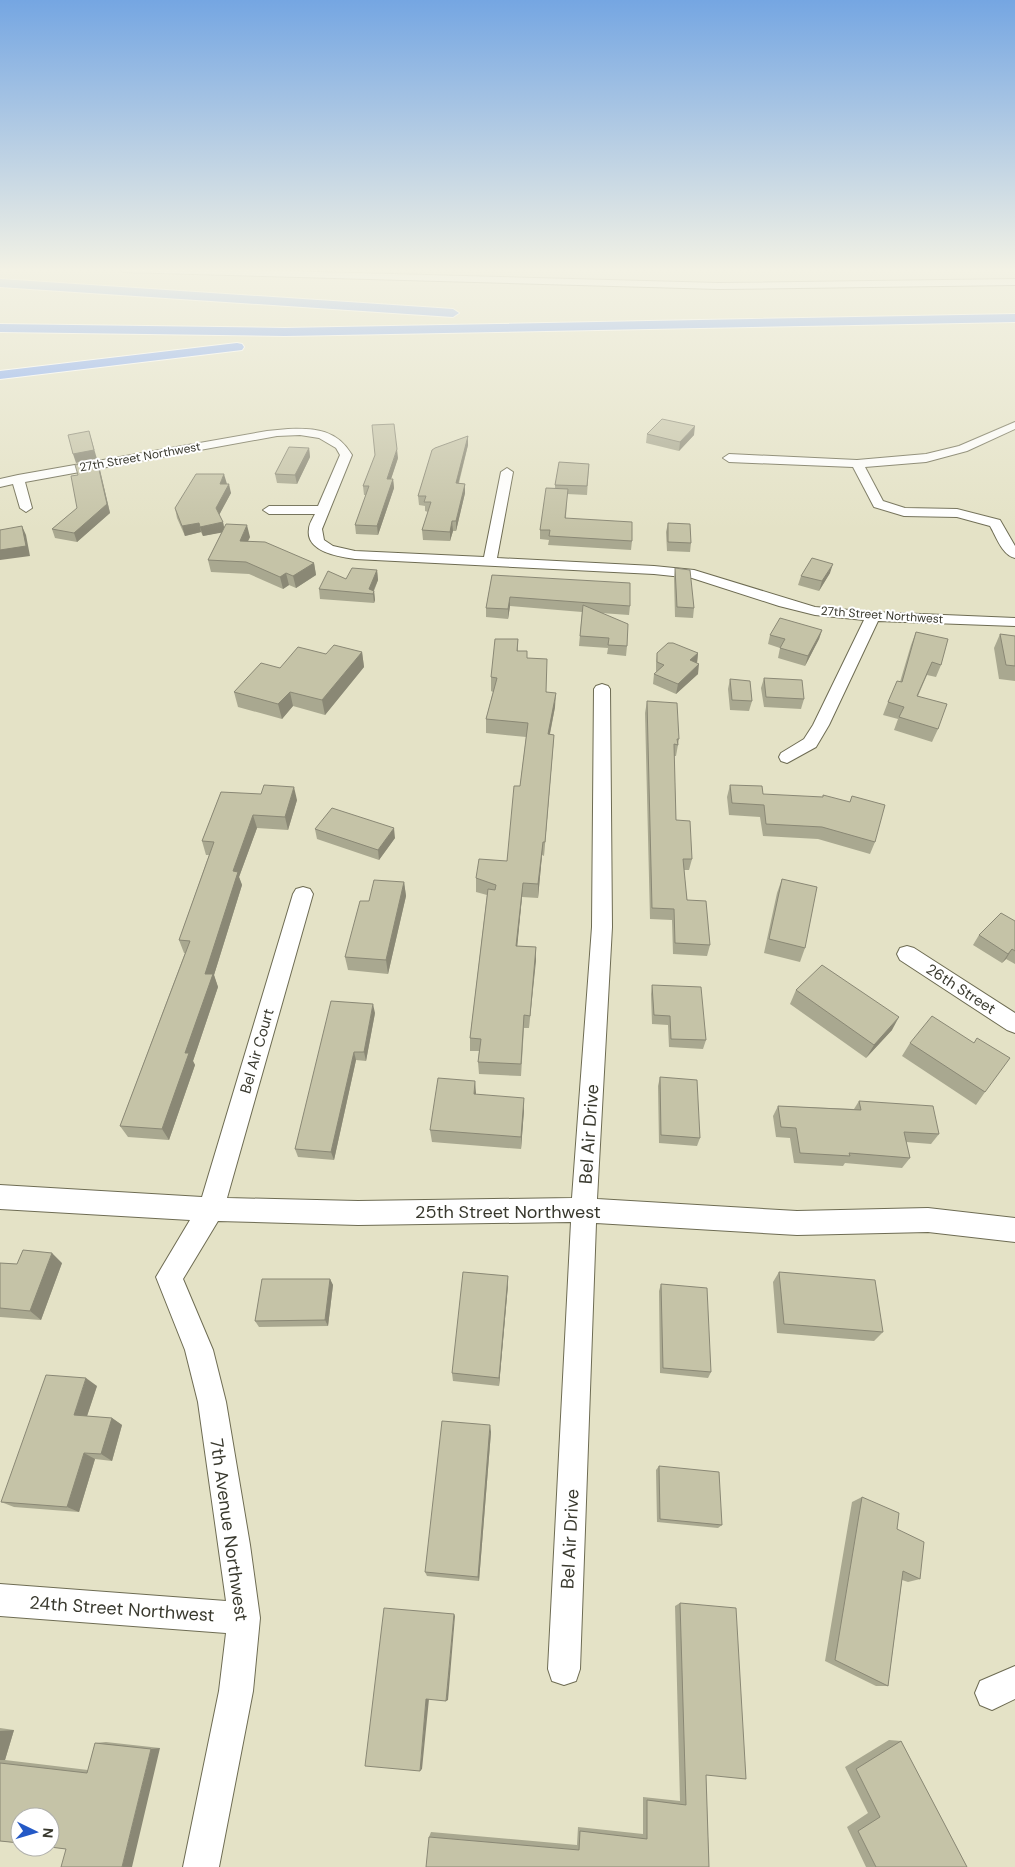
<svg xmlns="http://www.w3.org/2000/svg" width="1015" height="1867" viewBox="0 0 1015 1867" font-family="'DM Sans',sans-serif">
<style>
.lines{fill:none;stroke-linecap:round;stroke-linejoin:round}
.minor-casing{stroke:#6e6c53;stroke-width:2}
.trunk-casing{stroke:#fff;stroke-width:2}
.minor{fill:#fff;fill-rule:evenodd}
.trunk{fill:#7aa4f8;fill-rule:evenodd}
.wall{fill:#a9a890}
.shaded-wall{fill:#8a8875}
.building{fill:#c5c3a7;stroke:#8a8875}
.labels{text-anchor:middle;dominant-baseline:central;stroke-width:4;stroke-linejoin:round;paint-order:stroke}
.far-street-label{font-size:12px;fill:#39392e;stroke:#fff}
.street-label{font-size:15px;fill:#39392e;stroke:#fff}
.near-street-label{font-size:18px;fill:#39392e;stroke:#fff}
</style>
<rect width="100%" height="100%" fill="#e4e2c6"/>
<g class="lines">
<g class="minor-casing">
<path id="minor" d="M119 269H208L719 283 1015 279V285L719 289 123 272Z
M1015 422V429L967 451 926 462 865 467 883 501 905 508 957 509 1000 520 1015 546V558C1002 555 996 536 990 526L957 517 904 516 874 507 853 467 729 462 723 458 729 454 857 460 926 454 959 446Z
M288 429C316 428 337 430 352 455L322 529 324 540 333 546 355 551 484 557 501 472 507 468 513 472 497 558 654 566 694 570 815 607 873 612 1015 618V626L878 621 829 725 816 747 787 763 781 761 779 757 781 753 804 739 813 725 864 620 815 615 779 606 692 578 654 574 355 559C340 557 305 552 309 529 309 524 313 518 315 514H269L263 510 269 506H318L340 455 336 448 319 438 300 435 277 436 25 482 32 508 26 512 20 508 13 484 0 487V479L18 475 267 431Z
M602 684 608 686 610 689 612 927 597 1199 797 1211 928 1208 1015 1218V1242L928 1232 797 1235 596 1223 580 1669 576 1681 564 1685 552 1681 548 1669 571 1222 358 1225 218 1221 183 1279 213 1350 226 1402 250 1545 260 1618 253 1691 219 1867H183L219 1691 226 1633 0 1616V1584L226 1601 198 1402 185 1350 156 1277 190 1220 0 1209V1185L202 1197 293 894 296 889 303 887 310 889 313 894 227 1198 358 1201 572 1198 592 927 594 689 596 686Z
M907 946 914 948 1015 1013V1033L1007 1030 900 960 897 954 900 948Z
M1015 1666V1699L992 1710 980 1705 975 1693 980 1681Z"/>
</g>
<g class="trunk-casing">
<path id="trunk" d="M0 279 453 309 459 313 453 317 0 287Z
M1015 314V322L285 336 0 332V324L285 328Z
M237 343 242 344 244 347 242 350 0 379V371Z"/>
</g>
<use href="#minor" class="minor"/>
<use href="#trunk" class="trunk"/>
</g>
<path class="wall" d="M647 434 694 435 679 451 646 443Z
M468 436V445L459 483 465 484V493L456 531H453L450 541 423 540 422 530 428 512 425 511V506L419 505 418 496Z
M309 448 310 457 297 484 277 483 275 474Z
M398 458 391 479H393L394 488 378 535 356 534 355 525 366 495H364L363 486Z
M97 461 100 470 110 513 77 542 55 538 52 529 77 508 78 475Z
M589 464 587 495 567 494 566 518 632 541 631 550 548 545 549 540 540 539V530L555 488V485Z
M226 484 231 493 219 515 223 522 224 528 250 537 248 541 314 563 316 575 296 588 289 585 283 589 249 574 211 572 208 560 222 532 203 536 201 532 185 536 177 518 175 508Z
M668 523 691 543 690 552 667 551 666 532Z
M675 568 694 608 693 618 675 617 674 578Z
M377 570 378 580 374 591 375 600 374 603 320 599 319 589 346 579Z
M830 573 819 591 798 585 801 576Z
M492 575 630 606 629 615 601 613 627 646 626 656 607 654 608 648 579 646 582 612 510 606 508 619 486 617V608Z
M822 630 819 639 805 666 778 658 780 648 768 644 770 635Z
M916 632 941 665 936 677 927 675 918 696 938 729 932 742 894 730 898 719 883 715 888 702 900 682 911 645Z
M1000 634 1015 636V681L999 679 994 648Z
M518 639V651L527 658 555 707 550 734 554 735 544 856 542 855 538 898 522 897 517 946 536 947 529 1028H524L521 1076 479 1074 478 1062 479 1051H470V1038L487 895 476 892V878L507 861 520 786 526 737 486 733V719L493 692 491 691V677Z
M362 652 364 667 325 715 293 706 282 719 238 707 234 692 280 668 326 654Z
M657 653H698L697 663 698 674 676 694 653 684 654 674 656 672V663Z
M764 678 804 699 801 709 764 707 761 688Z
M730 679 752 701 749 711 730 710 728 689Z
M647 701 679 739 676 756H674L676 820 692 859 689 870H684L687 900 710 945 707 956 673 954 672 920 650 919 645 713Z
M730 785 763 794 875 842 870 854 818 839 763 836 760 817 729 815 727 797Z
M221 792 297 800 288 830 257 828 239 877 242 885 214 975 218 987 193 1061 195 1065 169 1140 128 1137 120 1126 185 953H184L179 940 209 855H206L202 841Z
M315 829 395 838 379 860 317 839Z
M782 879 805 948 800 962 764 953 777 893Z
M404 882 406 896 388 974 348 970 345 957 369 901Z
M1015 921V964L1006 959 1002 963 973 945 979 935Z
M652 985 706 1040 703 1049 669 1047 668 1025 652 1024 651 994Z
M796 990 892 1030 866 1058 790 1004Z
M375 1013 366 1061 356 1060 334 1160 298 1157 295 1149Z
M910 1043H974L985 1092 976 1105 902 1056Z
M660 1077 700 1138 697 1146 659 1143 658 1086Z
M476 1095 524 1110 521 1149 432 1142 430 1130Z
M859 1101 939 1134 931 1144 906 1142 910 1158 902 1168 845 1163 843 1166 794 1163 790 1138 776 1137 773 1116 778 1106 854 1109Z
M0 1263 17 1264 62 1263 41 1320 0 1317Z
M779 1272 883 1332 874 1341 777 1333 773 1282Z
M330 1279 333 1285 328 1326 259 1327 255 1321Z
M661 1284 711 1372 708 1378 660 1373 659 1291Z
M508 1285 499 1386 453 1381 452 1373Z
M97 1386 87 1416 112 1418 122 1425 112 1461 95 1459 79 1512 14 1507 1 1502Z
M491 1432 479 1581 427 1576 425 1572Z
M659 1466 722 1525 718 1528 657 1522 656 1470Z
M862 1497 897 1529 920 1579 908 1582 902 1580 888 1686H876L825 1661 852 1502Z
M680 1603 706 1775 709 1867 429 1837 431 1832 577 1845 578 1827 643 1834V1797L680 1801 675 1606Z
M0 1728 14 1730 5 1760 88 1770 95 1743 106 1742 160 1748 66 1849 0 1841Z
M889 1740 901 1741 967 1867H866L847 1827 868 1813 845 1767Z"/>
<path class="shaded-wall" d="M695 426 694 435 679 451 680 442Z
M89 431 97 459 76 463 73 454Z
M468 436V445L456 492V483Z
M309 448 310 457 297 484 295 475Z
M397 449 398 458 388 488 387 479Z
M97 461 100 470 110 513 77 542 74 533Z
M224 474 227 484H220Z
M393 479 394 488 378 535 377 526Z
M229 484 231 493 218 517 216 508Z
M465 484V493L456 531V521Z
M452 521 453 531 450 541V532Z
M223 522 225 532 203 536 200 527Z
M199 523 201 532 185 536 182 526Z
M247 525 250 537 242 553 240 541Z
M22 526 26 535 30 556 0 560V550Z
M314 563 316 575 296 588 293 576Z
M833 564 830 573 819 591 822 581Z
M377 570 378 580 372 594 369 589Z
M286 573 289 585 283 589 280 577Z
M374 591 375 600 374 603 373 594Z
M510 597V606L508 619V609Z
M822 630 819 639 805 666 808 656Z
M362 652 364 667 325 715 322 700Z
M698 653 697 663 690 660Z
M699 664 698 674 676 694 678 684Z
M290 692 293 706 282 719 278 704Z
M556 693 555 707 547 748 548 734Z
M554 735 553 749 544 856 545 842Z
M294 787 297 800 288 830 285 817Z
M253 815 257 828 239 877 242 885 214 975 218 987 193 1061 195 1065 169 1140 162 1129 185 1053 205 974 233 871Z
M394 828 395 838 379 860 378 850Z
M543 842 542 855 538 898V884Z
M404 882 406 896 388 974 386 960Z
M523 883 522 897 516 959V946Z
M536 947V961L529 1028 530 1016Z
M1012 949 1006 959 1002 963 1008 954Z
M373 1004 375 1013 366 1061 364 1052Z
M899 1017 892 1030 866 1058 874 1045Z
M354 1052 356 1060 334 1160 331 1152Z
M475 1081 476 1093 474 1107V1094Z
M524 1098V1110L521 1149V1137Z
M52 1253 62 1263 41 1320 30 1311Z
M508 1276V1285L499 1386V1378Z
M330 1279 333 1285 328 1326 325 1320Z
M86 1378 97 1386 85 1422 74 1415Z
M112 1418 122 1425 112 1461 101 1454Z
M490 1425 491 1432 479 1581 478 1577Z
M84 1453 95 1459 79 1512 67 1507Z
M454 1614 455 1616 448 1700 446 1701Z
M426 1699H429L422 1769 420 1771Z
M14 1730 5 1760H0V1731Z
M160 1748 132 1867H122L151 1749Z"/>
<path class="building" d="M662 419 695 426 680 442 647 434Z
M394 424 397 449 387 479H393L377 526 355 525 369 486H363L375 455 372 425Z
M89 431 94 450 73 454 68 435Z
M468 436 456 483 465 484 456 521H452L450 532 422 530 431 502H424L426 496H418L432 450 435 448Z
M289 447 309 448 295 475 275 474Z
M97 461 107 504 74 533 52 529 77 508 71 476 78 475 75 465Z
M559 462 589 464 587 486 555 485Z
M196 474H224L220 484H229L216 508 223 522 200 527 199 523 182 526 175 508Z
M546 488 568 489 565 518 632 522V541L549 536 550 530H540Z
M668 523 690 524 691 543 668 542Z
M226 524 247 525 240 541 265 542 314 563 293 576 286 573 280 577 246 562 208 560Z
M22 526 26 546 0 550V530Z
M812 558 833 564 822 581 801 576Z
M352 568 377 570 369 589 374 591 373 594 319 589 328 571 346 579Z
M675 568 690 570 694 608 677 607Z
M492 575 630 583V606L510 597 508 609 486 608Z
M583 605 628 624 627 646 608 645 609 638 580 636Z
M780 618 822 630 808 656 780 648 785 639 770 635Z
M916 632 948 639 941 665 932 662 917 696 947 704 938 729 899 717 904 707 888 702 897 681 902 682Z
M1000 634 1015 636V666L1006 665Z
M495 639H518L517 651H527V658L547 659 546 692 556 693 548 734 554 735 545 842H543L538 884 523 883 516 946 536 947 530 1016 524 1015 521 1064 478 1062 481 1039 470 1038 488 889 495 890 496 885 476 878 479 859 507 861 514 786H520L528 723 486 719 497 678 491 677Z
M668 643H673L698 653 690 660 699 664 678 684 654 674 664 665 657 662V653Z
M334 645 362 652 322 700 290 692 278 704 234 692 261 663 280 668 298 647 326 654Z
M764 678 802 680 804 699 766 697Z
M730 679 750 681 752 701 732 700Z
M647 701 677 703 679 739H677L678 745 674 744 676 820 690 821 692 859H683L687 900 706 901 710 945 675 943 674 909 652 908Z
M264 785 294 787 285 817 253 815 233 871 238 872 205 974H213L185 1053H189L162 1129 120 1126 190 941 179 940 214 842 202 841 221 792 261 794Z
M730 785 762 786 763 794 823 797V795L850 802 852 796 885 805 875 842 822 827 766 824 764 805 732 803Z
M332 808 394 828 378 850 315 829Z
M782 879 817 887 805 948 769 939Z
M374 880 404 882 386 960 345 957 360 901H369Z
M1001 913 1015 921V951L1012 949 1008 954 979 935Z
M822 965 899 1017 874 1045 796 990Z
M652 985 701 987 706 1040 671 1039 670 1016 654 1015Z
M331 1001 373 1004 364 1052H354L331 1152 295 1149Z
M932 1016 974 1043 977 1038 1010 1058 985 1092 910 1043Z
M660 1077 697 1080 700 1138 661 1135Z
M438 1078 475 1081 474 1094 524 1098 521 1137 430 1130Z
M859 1101 933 1106 939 1134 904 1132 910 1158 849 1153 850 1156 800 1153 796 1128 781 1127 778 1106 861 1110Z
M23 1250 52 1253 30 1311 0 1308V1263L17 1264Z
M463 1272 508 1276 499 1378 452 1373Z
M779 1272 875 1280 883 1332 784 1324Z
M262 1279H330L325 1320 255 1321Z
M661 1284 707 1288 711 1372 663 1368Z
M46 1375 86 1378 74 1415 112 1418 101 1454 84 1453 67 1507 1 1502Z
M442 1421 490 1425 478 1577 425 1572Z
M659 1466 719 1472 722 1525 660 1519Z
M862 1497 899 1513 897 1529 924 1542 920 1579 903 1571 888 1686 835 1660Z
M680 1603 736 1608 746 1779 706 1775 709 1867H426L429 1837 579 1850 580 1831 647 1839V1800L686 1805Z
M384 1608 454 1614 446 1701 426 1699 420 1771 365 1766Z
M901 1741 967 1867H876L858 1831 880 1817 856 1769Z
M95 1743 151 1749 122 1867H61L66 1849 50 1847V1817H20V1843L0 1841V1763L87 1773Z"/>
<linearGradient id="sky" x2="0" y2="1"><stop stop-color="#75a6e2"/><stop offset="0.51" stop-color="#f3f2e5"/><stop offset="1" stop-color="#f3f2e5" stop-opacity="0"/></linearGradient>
<rect width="1015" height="530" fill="url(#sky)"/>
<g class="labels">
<g class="far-street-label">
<text transform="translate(140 457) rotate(-10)">27th Street Northwest</text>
<text transform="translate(882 615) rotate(4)">27th Street Northwest</text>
</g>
<g class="street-label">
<text transform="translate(961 989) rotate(33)">26th Street</text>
<text transform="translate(257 1051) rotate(-74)">Bel Air Court</text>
</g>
<g class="near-street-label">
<text transform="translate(589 1134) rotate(-86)">Bel Air Drive</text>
<text x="508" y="1212">25th Street Northwest</text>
<text transform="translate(229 1530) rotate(82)">7th Avenue Northwest</text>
<text transform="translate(570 1539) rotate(-87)">Bel Air Drive</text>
<text transform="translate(122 1609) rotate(4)">24th Street Northwest</text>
</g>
</g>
<g transform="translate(35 1832) rotate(95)"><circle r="24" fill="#ffffff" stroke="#b0b0ab"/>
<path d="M0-4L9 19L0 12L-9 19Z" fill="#2459c6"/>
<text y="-8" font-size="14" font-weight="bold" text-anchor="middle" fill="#39392e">N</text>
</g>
</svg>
